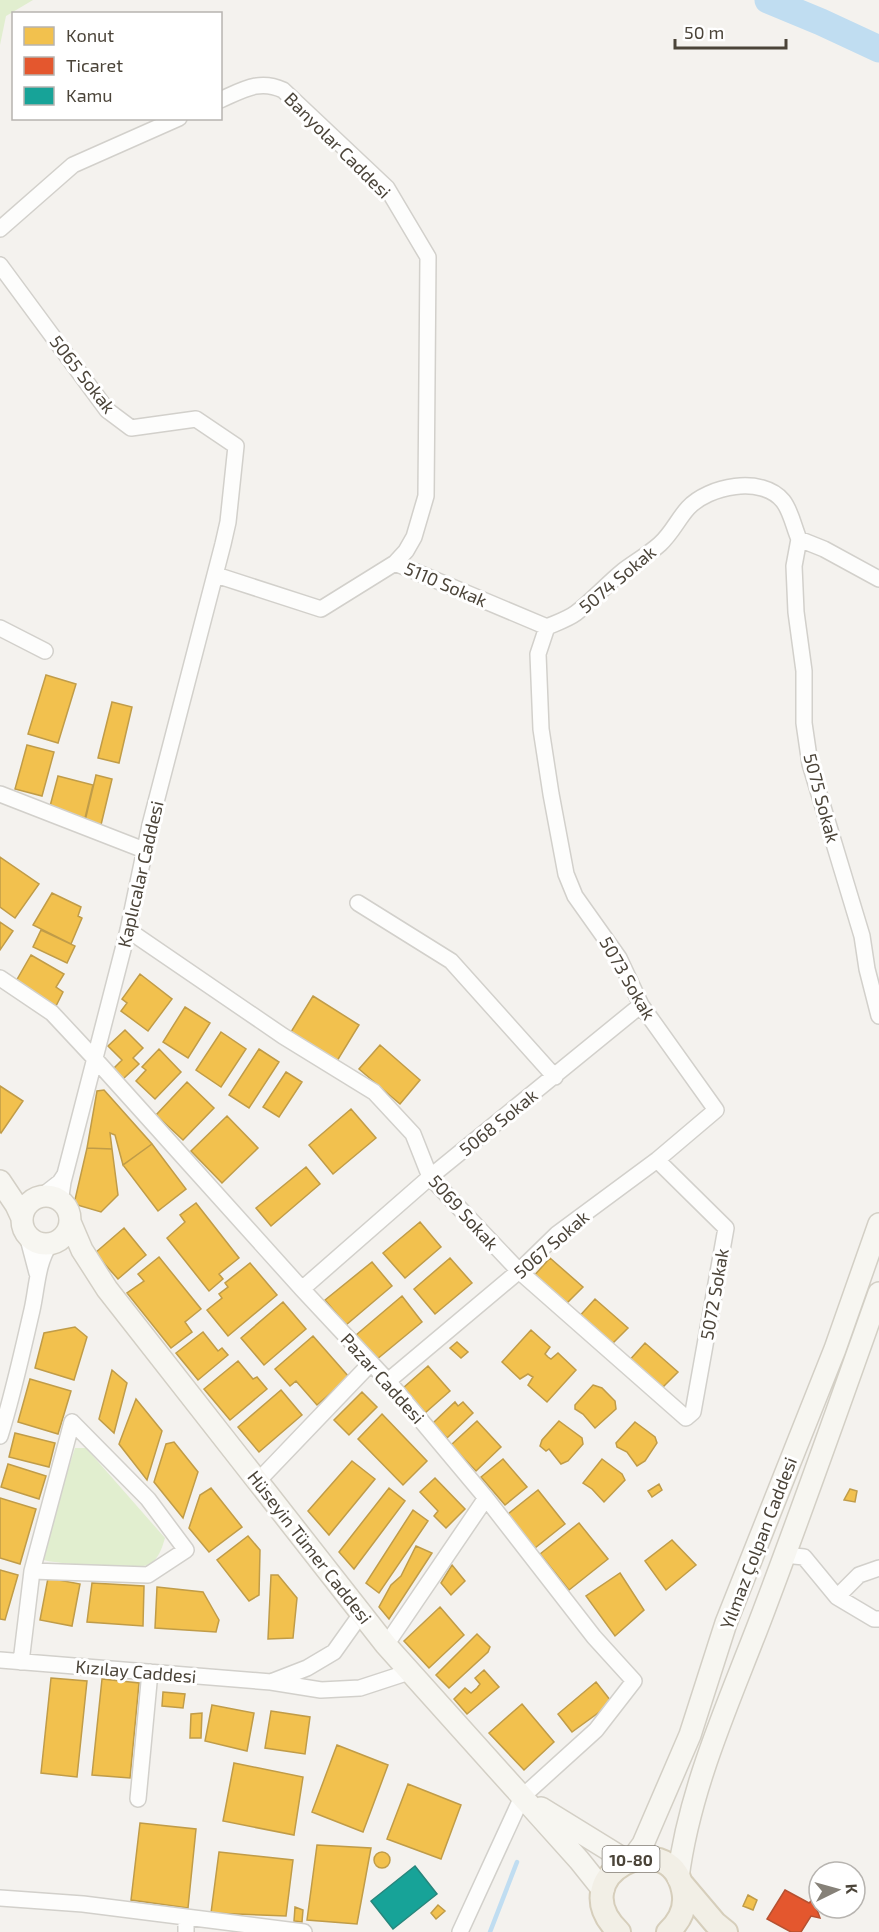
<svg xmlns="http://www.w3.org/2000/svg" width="879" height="1932" viewBox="0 0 879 1932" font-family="'Exo 2',sans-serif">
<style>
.green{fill:#e1eecf}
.homes{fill:#f2c14e;stroke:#c09c48;stroke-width:1.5}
.shops{fill:#e4572e;stroke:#b65131;stroke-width:1.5}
.public{fill:#17a398;stroke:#27867c;stroke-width:1.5}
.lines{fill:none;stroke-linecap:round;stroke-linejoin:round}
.stream{stroke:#c0ddf1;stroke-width:4.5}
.river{stroke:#c0ddf1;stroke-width:27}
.street-casing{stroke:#d2d0cb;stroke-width:18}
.secondary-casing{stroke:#d3cfc5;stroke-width:24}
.primary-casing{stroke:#d6cebb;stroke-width:26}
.street{stroke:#fdfdfc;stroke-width:15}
.secondary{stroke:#f7f6f1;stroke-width:21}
.primary{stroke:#f2efe6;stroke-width:22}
.labels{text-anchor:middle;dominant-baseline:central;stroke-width:6;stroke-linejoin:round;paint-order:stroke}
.shield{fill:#fff;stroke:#817c74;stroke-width:1.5}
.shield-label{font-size:16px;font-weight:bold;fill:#4b4439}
.street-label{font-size:18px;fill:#4b4439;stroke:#fff}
</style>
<rect width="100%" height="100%" fill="#f4f2ee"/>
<path class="green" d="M0 0H33L6 16 0 45Z
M75 1448H86L165 1538C162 1548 158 1561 148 1565 133 1570 60 1564 43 1560L52 1518Z"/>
<path class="homes" d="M46 675 76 684 58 743 28 734Z
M112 702 132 707 119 763 98 758Z
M27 745 54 752 42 796 15 789Z
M96 775 112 779 100 829 84 825Z
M58 776 93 785 85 818 49 810Z
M0 857 39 884 15 918 0 907Z
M52 893 81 907 78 916 82 918 71 944 33 925Z
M0 922 13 931 0 950Z
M41 930 75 946 67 963 33 947Z
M31 955 64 974 56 987 63 992 56 1006 15 983Z
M140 974 172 999 148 1031 121 1011 127 1003 122 999Z
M313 996 359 1025 337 1061 291 1032Z
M185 1007 210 1023 188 1058 163 1042Z
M125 1030 143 1048 133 1058 139 1064 123 1079 113 1069 122 1060 108 1046Z
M221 1032 246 1049 221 1087 196 1070Z
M380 1045 420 1080 400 1104 359 1069Z
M159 1049 181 1072 155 1099 136 1081 146 1070 142 1067Z
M259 1049 279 1062 249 1108 229 1095Z
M286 1072 302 1082 279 1117 263 1107Z
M187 1082 214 1108 183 1140 156 1115Z
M0 1086 23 1101 1 1133 0 1132Z
M104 1090 152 1144 123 1165 115 1135 110 1133 112 1149 87 1148 97 1091Z
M351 1109 376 1138 333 1174 309 1145Z
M227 1116 258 1148 222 1183 191 1151Z
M152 1144 186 1189 158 1211 123 1165Z
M87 1148 112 1149 118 1195 101 1212 74 1204Z
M306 1167 320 1184 271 1226 256 1208Z
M196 1203 239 1258 219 1274 223 1279 209 1291 167 1238 185 1222 180 1215Z
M420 1222 441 1247 405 1278 383 1253Z
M124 1228 146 1255 118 1279 95 1253Z
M159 1257 201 1309 185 1322 192 1332 171 1348 127 1293 144 1281 138 1274Z
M450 1258 472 1283 435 1314 414 1289Z
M550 1258 583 1287 563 1307 532 1278Z
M372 1262 392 1286 346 1325 325 1300Z
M250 1263 277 1295 228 1336 207 1310 222 1298 219 1294 228 1287 225 1283Z
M402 1296 422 1322 376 1360 356 1335Z
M595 1299 628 1328 608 1348 577 1319Z
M283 1302 306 1329 264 1365 241 1338Z
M75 1327 87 1337 74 1380 35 1368 44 1333Z
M531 1330 550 1347 545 1354 548 1357 551 1359 558 1353 576 1370 547 1402 528 1385 533 1377 528 1374 520 1379 502 1362Z
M203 1332 218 1351 222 1348 228 1355 198 1380 176 1353Z
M313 1336 349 1377 317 1405 296 1381 290 1386 275 1369Z
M457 1342 468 1352 461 1358 450 1348Z
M645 1343 678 1372 658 1392 627 1363Z
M238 1361 253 1379 257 1377 267 1389 230 1420 204 1389Z
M428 1366 450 1391 425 1413 403 1388Z
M112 1370 127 1383 114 1433 99 1419Z
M30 1379 71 1391 58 1434 18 1422Z
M593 1385 602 1388 615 1401 616 1409 595 1428 583 1414 575 1409V1405Z
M281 1390 302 1415 259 1452 238 1427Z
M362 1392 377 1407 349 1435 334 1420Z
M136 1399 162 1431 147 1480 119 1444Z
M455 1402 458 1406 463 1402 473 1413 447 1438 433 1423Z
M382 1414 427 1461 403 1485 358 1439Z
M477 1421 501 1447 476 1471 451 1445Z
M559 1421 582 1438 583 1444 568 1461 561 1464 549 1449 546 1451 540 1446 542 1440Z
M635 1422 655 1437 657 1443 645 1461 637 1466 627 1452 617 1447 616 1443Z
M15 1433 55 1443 49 1467 9 1457Z
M174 1442 198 1472 183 1518 154 1482 166 1444Z
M503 1459 527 1487 505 1505 481 1477Z
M602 1459 622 1474 625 1480 604 1502 592 1489 583 1483Z
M352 1461 375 1479 329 1535 308 1511Z
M8 1464 46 1476 39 1499 1 1487Z
M435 1478 465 1509 446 1528 434 1516 438 1511 420 1492Z
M659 1484 662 1490 652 1497 648 1491Z
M211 1488 242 1527 209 1552 189 1528 200 1495Z
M389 1488 405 1501 354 1569 339 1552Z
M850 1489 857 1491 855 1502 844 1500Z
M538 1490 565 1524 535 1548 508 1514Z
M0 1498 36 1509 20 1564 0 1558Z
M413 1510 428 1521 379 1593 366 1583Z
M579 1523 608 1559 569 1590 540 1554Z
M248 1536 260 1550 259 1595 249 1601 217 1560Z
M672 1540 696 1565 666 1590 645 1561Z
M416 1546 432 1553 389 1619 379 1607 391 1585 401 1576Z
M452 1565 465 1581 451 1595 441 1583Z
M0 1570 18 1575 5 1620 0 1619Z
M620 1573 644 1610 615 1636 586 1596Z
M271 1575H278L297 1598 293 1638 268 1639Z
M48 1578 80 1584 72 1626 40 1620Z
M92 1583 144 1586 143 1626 87 1622Z
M157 1587 203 1592 219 1620 216 1632 155 1628Z
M440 1607 464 1635 429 1668 404 1641Z
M477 1634 490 1647 488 1652 449 1688 436 1675Z
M484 1670 499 1687 467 1714 454 1699 465 1688 471 1693 477 1688 480 1684 475 1678Z
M51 1678 87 1681 77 1777 41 1773Z
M102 1679 139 1683 130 1778 92 1775Z
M596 1682 611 1701 609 1705 572 1732 558 1714Z
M163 1692 185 1694 183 1708 162 1706Z
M522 1704 554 1742 524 1770 489 1733Z
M212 1705 254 1713 247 1751 205 1741Z
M271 1711 310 1717 305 1754 265 1748Z
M202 1713 201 1738H190L191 1714Z
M337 1745 388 1765 363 1832 312 1812Z
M234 1763 303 1777 294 1835 223 1821Z
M408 1784 461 1805 441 1859 387 1839Z
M140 1823 196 1829 188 1908 131 1900Z
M317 1845 371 1848 357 1924 307 1920Z
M374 1860a8 8 0 1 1 16 0a8 8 0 1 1-16 0Z
M219 1852 293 1860 286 1916 211 1913Z
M748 1895 757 1900 753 1910 743 1906Z
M438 1905 445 1911 436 1919 431 1913Z
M295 1907 303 1910 302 1922 294 1921Z"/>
<path class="shops" d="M785 1890 809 1903 814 1898 819 1901 816 1907 820 1918 811 1916 801 1932H791L767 1919Z"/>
<path class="public" d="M415 1866 437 1894 393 1929 371 1901Z"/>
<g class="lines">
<path class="stream" d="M490 1932 517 1862"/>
<path class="river" d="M768 0 821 22 879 49"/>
<g class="street-casing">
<path id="street" d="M0 229 73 165 179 118
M0 265 107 410 131 428 196 419 236 446 228 522 223 544 150 825 128 930 63 1182 61 1196 63 1204
M799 539 794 566 796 612 804 671V723L810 764 862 936 867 969 879 1016
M395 563 547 627
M216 575 321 609 395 563 406 551 414 537 426 496 428 257 387 188 283 90C259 79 243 90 220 100
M0 628 45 651
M0 794 144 850
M358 903 451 961 555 1077
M128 930 283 1036 374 1092 413 1134 430 1177 519 1271 686 1418 693 1412 726 1228 657 1160
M0 978 52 1013 95 1059 302 1289 388 1381 486 1498 594 1637 634 1681 596 1730 522 1797 460 1932
M42 1196 60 1182 64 1176
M27 1235 37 1273
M302 1289 430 1177 641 1005
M388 1381 519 1271 557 1234 657 1160 716 1110 641 1005 619 958 575 896 566 874 551 794 541 729 538 654 547 627C556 623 568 619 576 613 592 601 607 584 623 571 635 562 649 554 660 544 672 533 678 519 688 508 708 486 762 475 783 501 791 511 794 528 799 539L824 549 879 579
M0 1436C13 1395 22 1353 32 1310 37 1288 37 1263 50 1244
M258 1481 371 1363
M784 1555 804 1557 837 1597 874 1619H879
M32 1571 148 1575 186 1550 148 1499 72 1422
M837 1597 859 1575 879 1568
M386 1645 486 1498
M0 1660 271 1682 321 1690 360 1688 409 1672
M21 1662 32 1571 72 1422
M271 1682 307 1668 334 1652 361 1614
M138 1799 150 1672
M0 1898 83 1904 304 1932
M186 1932V1917"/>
</g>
<g class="secondary-casing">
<path id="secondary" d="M0 1181 16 1205 22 1218
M22 1220a24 24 0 1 1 48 0a24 24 0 1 1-48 0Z
M70 1222 82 1250 107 1289 386 1645 579 1860 603 1890
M541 1808 627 1861
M632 1859 643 1844 690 1735 726 1623 835 1349 879 1224
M678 1878C690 1783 733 1694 766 1605 805 1502 842 1397 879 1293"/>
</g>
<g class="primary-casing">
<path id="primary" d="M682 1884 715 1923 726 1932
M619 1932C560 1875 669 1822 683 1890 687 1907 680 1921 668 1932"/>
</g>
<use href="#street" class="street"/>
<use href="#secondary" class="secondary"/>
<use href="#primary" class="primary"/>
</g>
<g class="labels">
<rect class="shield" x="602.5" y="1846" width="57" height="26" rx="4.5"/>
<g class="shield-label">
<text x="631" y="1859">10-80</text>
</g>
<g class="street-label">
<text transform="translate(338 145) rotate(45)">Banyolar Caddesi</text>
<text transform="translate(83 374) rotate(52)">5065 Sokak</text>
<text transform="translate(617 579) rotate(-40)">5074 Sokak</text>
<text transform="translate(446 584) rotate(23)">5110 Sokak</text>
<text transform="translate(822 798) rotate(75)">5075 Sokak</text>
<text transform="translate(140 874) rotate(-77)">Kaplıcalar Caddesi</text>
<text transform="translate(628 978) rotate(60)">5073 Sokak</text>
<text transform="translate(498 1122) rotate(-39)">5068 Sokak</text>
<text transform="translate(464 1212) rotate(48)">5069 Sokak</text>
<text transform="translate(551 1244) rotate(-41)">5067 Sokak</text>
<text transform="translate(714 1294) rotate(-80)">5072 Sokak</text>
<text transform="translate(383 1378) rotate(48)">Pazar Caddesi</text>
<text transform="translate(758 1543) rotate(-69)">Yılmaz Çolpan Caddesi</text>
<text transform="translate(310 1547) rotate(52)">Hüseyin Tümer Caddesi</text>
<text transform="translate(136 1671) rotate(5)">Kızılay Caddesi</text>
</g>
</g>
<rect x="12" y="12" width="210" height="108" fill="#ffffff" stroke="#b7b4b0" stroke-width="1.5"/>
<rect x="24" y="27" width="30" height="18" fill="#f2c14e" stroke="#b7b4b0" stroke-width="1.5"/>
<text x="66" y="42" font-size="18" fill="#4b4439">Konut</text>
<rect x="24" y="57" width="30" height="18" fill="#e4572e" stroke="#b7b4b0" stroke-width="1.5"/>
<text x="66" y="72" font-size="18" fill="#4b4439">Ticaret</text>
<rect x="24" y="87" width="30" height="18" fill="#17a398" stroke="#b7b4b0" stroke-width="1.5"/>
<text x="66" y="102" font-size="18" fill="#4b4439">Kamu</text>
<g transform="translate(837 1890) rotate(85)"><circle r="28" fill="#ffffff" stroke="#b7b4b0" stroke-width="1.5"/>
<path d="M0-4.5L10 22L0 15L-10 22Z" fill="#868178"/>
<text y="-9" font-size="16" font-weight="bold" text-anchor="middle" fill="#4b4439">K</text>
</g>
<path d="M675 39v9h111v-9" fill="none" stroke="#4b4439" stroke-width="3"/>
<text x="684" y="39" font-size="18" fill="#4b4439" stroke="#ffffff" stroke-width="4.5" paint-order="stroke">50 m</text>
</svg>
